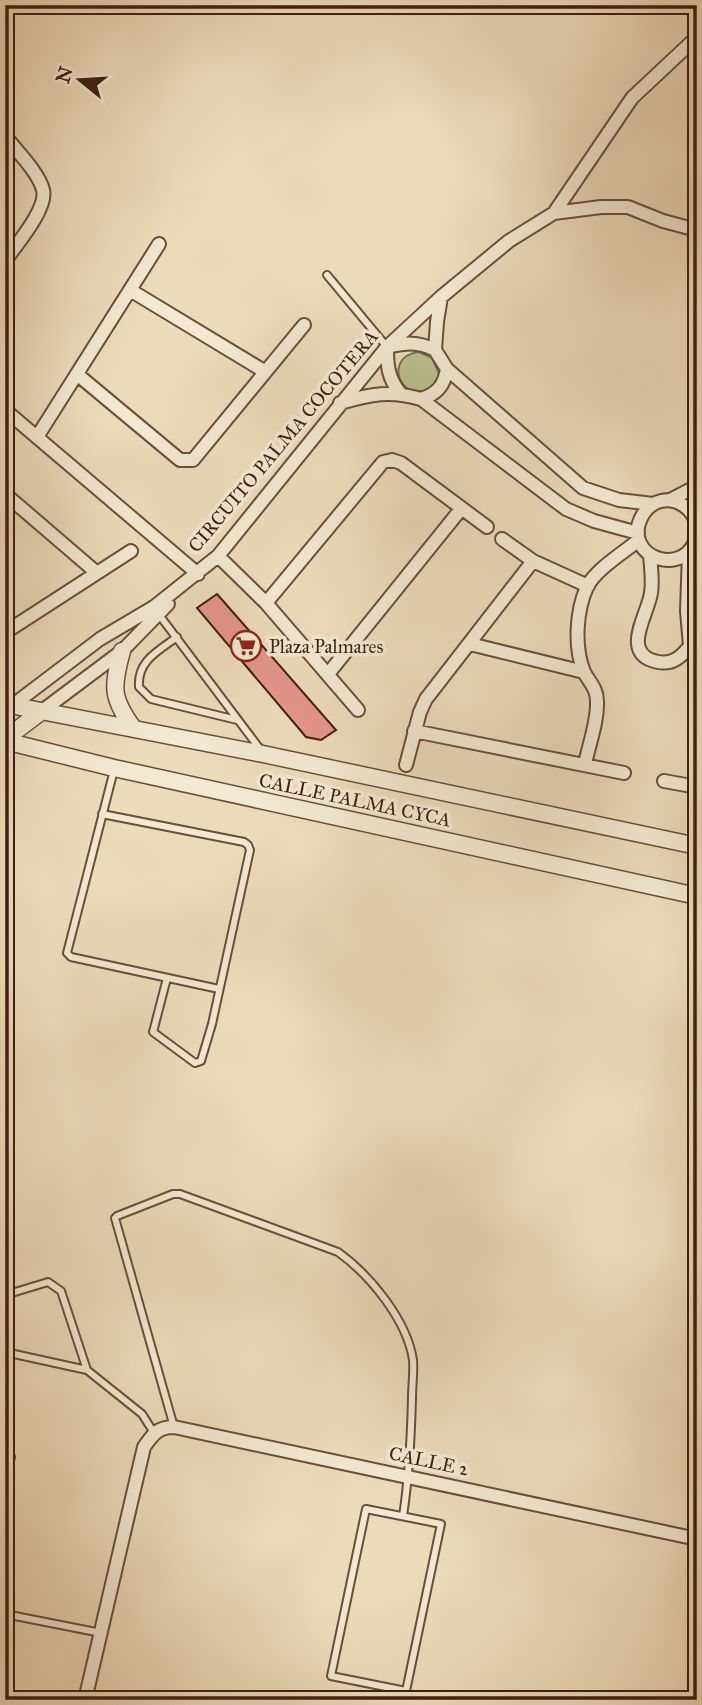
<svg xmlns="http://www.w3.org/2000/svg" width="702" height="1705" viewBox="0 0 702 1705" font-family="'IM FELL Great Primer',serif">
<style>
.green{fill:#b9c08e;stroke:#7b7050;stroke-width:2}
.building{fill:#e5958d;stroke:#3d1f11;stroke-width:2}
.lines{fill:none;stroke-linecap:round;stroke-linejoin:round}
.service-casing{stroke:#694e3b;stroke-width:10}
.minor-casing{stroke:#694e3b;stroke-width:16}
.tertiary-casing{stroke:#694e3b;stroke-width:19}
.service{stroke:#f3e8d2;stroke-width:6}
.minor{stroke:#f3e8d2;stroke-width:12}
.tertiary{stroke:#f3e8d2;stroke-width:16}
.labels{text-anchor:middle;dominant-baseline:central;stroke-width:7;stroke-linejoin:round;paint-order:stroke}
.street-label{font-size:19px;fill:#3d1f11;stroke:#f3e8d2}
.poi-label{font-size:19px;fill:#3d1f11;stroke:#f3e8d2;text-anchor:start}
</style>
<rect width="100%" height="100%" fill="#ecdbba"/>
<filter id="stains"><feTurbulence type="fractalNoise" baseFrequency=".00286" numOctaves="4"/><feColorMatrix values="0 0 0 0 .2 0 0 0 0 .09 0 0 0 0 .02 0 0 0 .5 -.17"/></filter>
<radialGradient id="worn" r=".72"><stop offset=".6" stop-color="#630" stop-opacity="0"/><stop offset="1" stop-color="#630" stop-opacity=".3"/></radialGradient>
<path class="green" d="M419 352 432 358 441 378C409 420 376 357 419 352Z"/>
<path class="building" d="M217 594 336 730 321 740 306 737 197 608Z"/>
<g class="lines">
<g class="service-casing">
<path id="service" d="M327 275 387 347
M157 612 260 749
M177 637C158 651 137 661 139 687L151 699 237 720
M114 770 67 953 71 957 219 989
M102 814 244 842 248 845 250 850 212 1024 201 1061 195 1063 153 1032 167 978
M5 1295 48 1282 61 1291 87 1370
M5 1352 87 1370 142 1414 154 1433
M174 1427 115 1218 117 1216 173 1194H180L338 1252C370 1275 407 1320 413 1360 414 1372 412 1386 412 1398 411 1438 409 1477 403 1516
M5 1480 11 1457
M366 1509 441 1524 406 1691 331 1676Z
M5 1614 101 1633"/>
</g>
<g class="minor-casing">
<path id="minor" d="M5 136C16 150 39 173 43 190 48 208 16 245 5 261
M554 213 601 207H628L663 221 697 230
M130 290 264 371
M441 297 437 322 435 350 447 369 583 488 619 500 653 504
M78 375 180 460H193L304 325
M400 393C388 378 387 366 387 347 406 343 417 341 435 350
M421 399C437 394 444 386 447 369
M340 403C371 394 390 390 421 399L566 509 594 521 638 533
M5 410 198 574
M37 437 159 244
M5 494 97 573
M670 500 697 486
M697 526C694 510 678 497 661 501 652 503 645 510 641 518 622 558 687 580 697 535
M502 539 533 561 588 586
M650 555C651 568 653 581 651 593 648 615 619 654 658 662 673 665 682 656 690 646L687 611 689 552
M218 556 266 603 358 710
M266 603 383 462 392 460 401 463 487 527
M5 628H12L131 551
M470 644 584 672
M328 674 461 509
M13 705 100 639 154 607 218 556 387 347 441 297 509 241 554 213 632 98 697 37
M42 711 122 651 168 604
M414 731 624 773
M585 764C589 744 598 721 597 701 597 688 589 682 584 672 574 647 576 611 587 587 595 570 624 552 639 540
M406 765 420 712 426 699 533 561
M664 781 697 787
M85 1700 144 1447C153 1434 158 1427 174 1427L697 1539"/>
</g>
<g class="tertiary-casing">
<path id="tertiary" d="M122 651C112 687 111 698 134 729
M5 704 263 754 697 846
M5 739 42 711
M5 741 114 768 697 896"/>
</g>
<use href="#service" class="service"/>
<use href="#minor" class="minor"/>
<use href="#tertiary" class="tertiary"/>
</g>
<defs>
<g id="supermarket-ring" transform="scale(1.575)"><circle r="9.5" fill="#f3e8d2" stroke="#8f2418" stroke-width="1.5"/><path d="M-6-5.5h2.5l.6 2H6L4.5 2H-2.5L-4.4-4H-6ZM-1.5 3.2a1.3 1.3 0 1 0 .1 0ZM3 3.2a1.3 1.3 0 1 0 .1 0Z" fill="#8f2418"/></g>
</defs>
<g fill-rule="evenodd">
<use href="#supermarket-ring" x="246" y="646"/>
</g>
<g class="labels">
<g class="street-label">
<text transform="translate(283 441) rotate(-50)">CIRCUITO PALMA COCOTERA</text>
<text transform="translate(355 800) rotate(12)">CALLE PALMA CYCA</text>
<text transform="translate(429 1461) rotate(12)">CALLE 2</text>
</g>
<g class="poi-label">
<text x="269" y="646">Plaza Palmares</text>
</g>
</g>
<rect width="702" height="1705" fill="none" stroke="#ecdbba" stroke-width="28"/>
<rect x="7" y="7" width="688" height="1691" fill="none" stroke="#3d1f11" stroke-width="3.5"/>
<rect x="14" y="14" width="674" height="1677" fill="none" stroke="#3d1f11" stroke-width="2"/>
<g transform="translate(80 80) rotate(288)" stroke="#f3e8d2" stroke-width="5" paint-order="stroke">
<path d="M0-5L12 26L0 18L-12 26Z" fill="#3d1f11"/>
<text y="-10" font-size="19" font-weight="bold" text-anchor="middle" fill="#3d1f11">N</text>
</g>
<rect width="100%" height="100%" filter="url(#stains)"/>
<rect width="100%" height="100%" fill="url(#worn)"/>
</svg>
